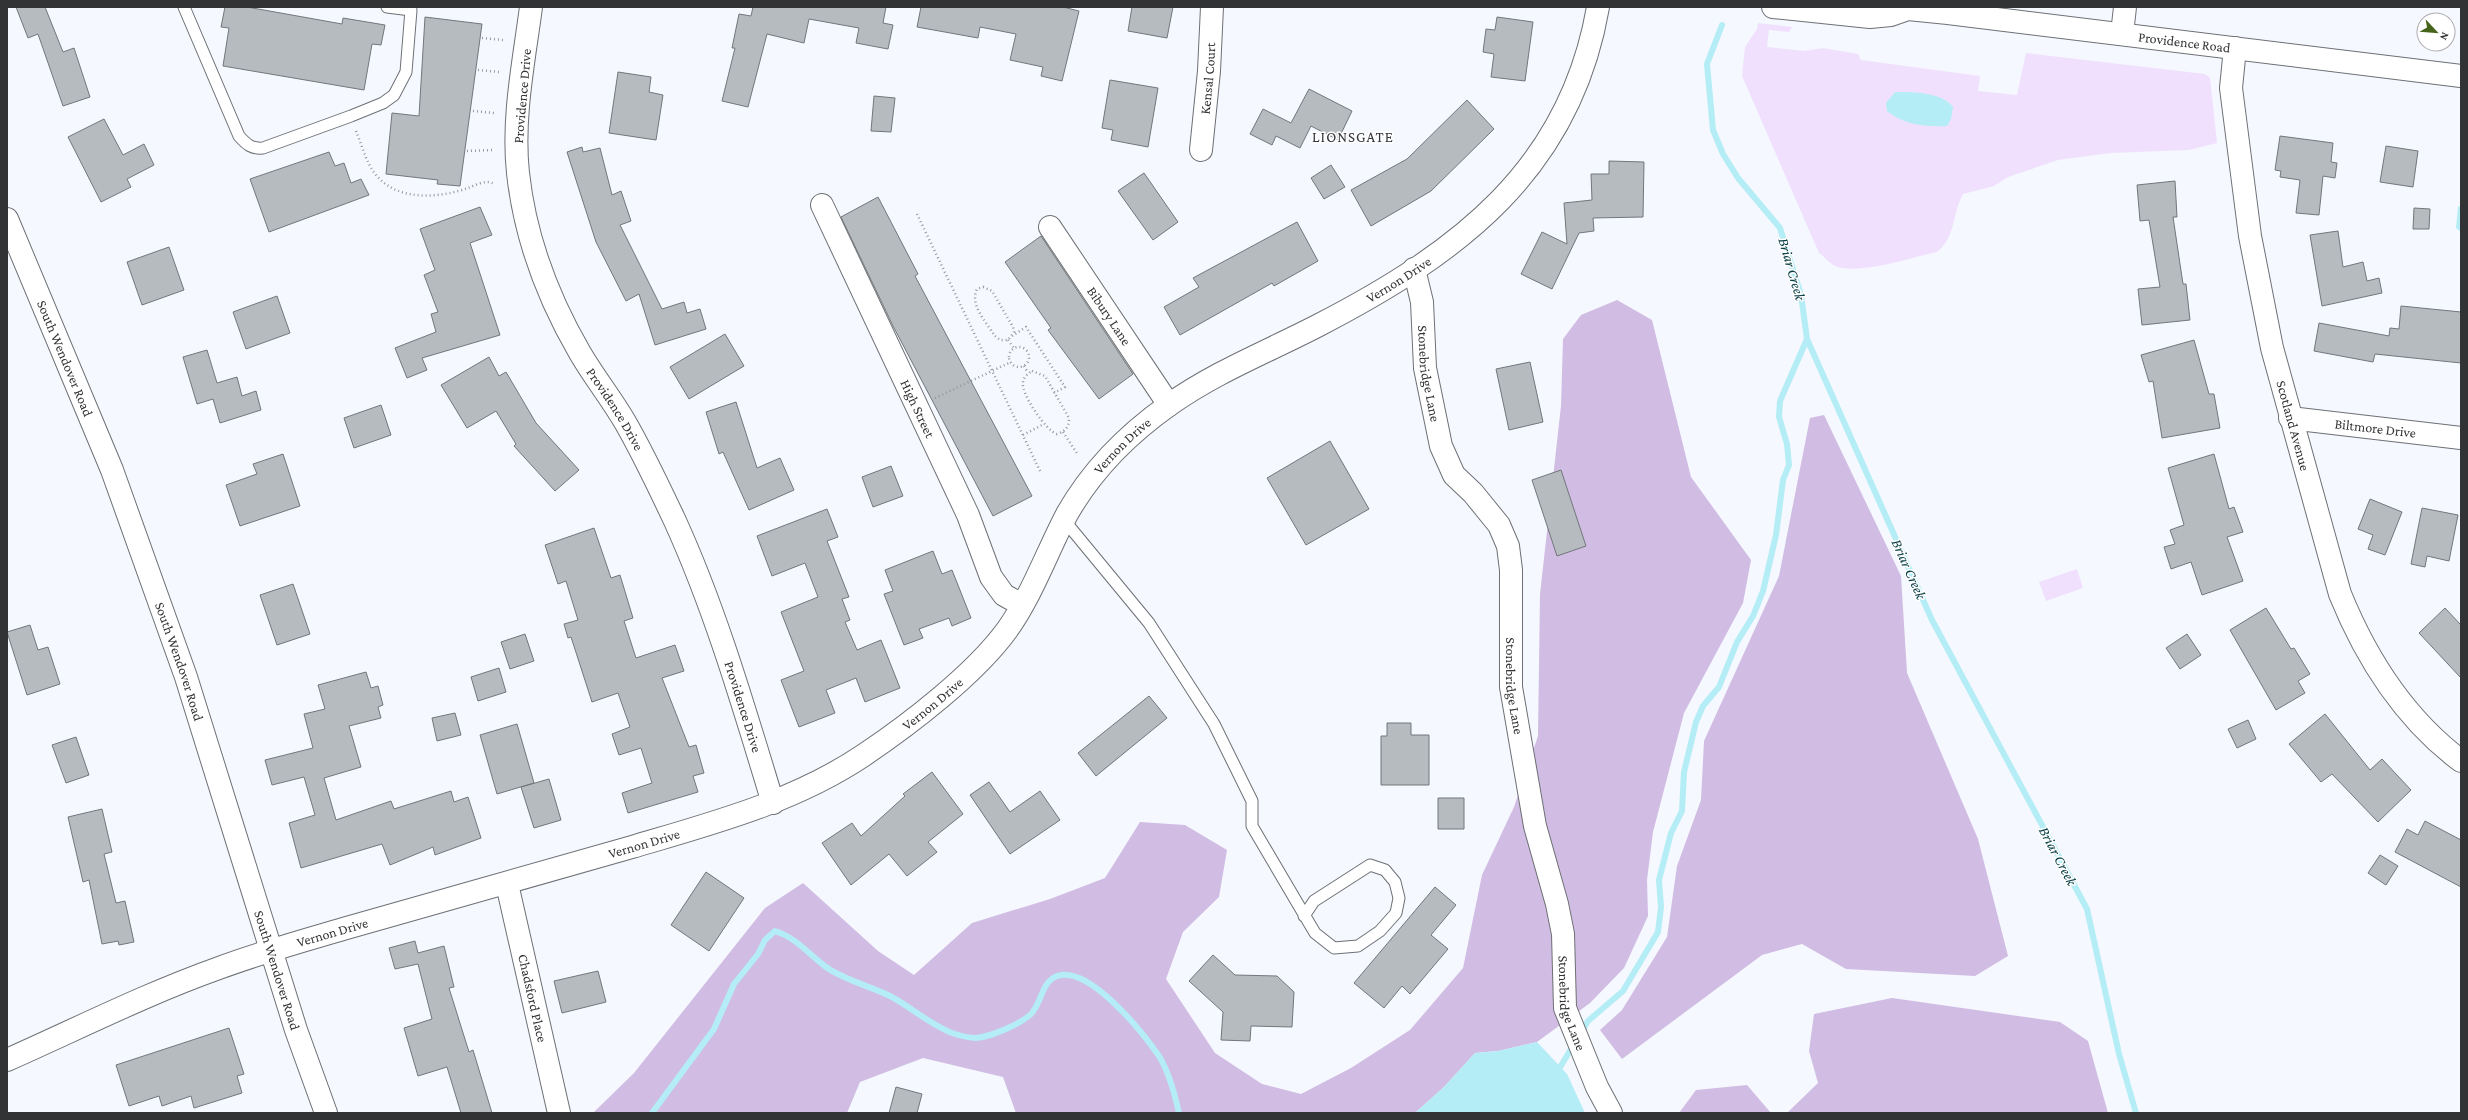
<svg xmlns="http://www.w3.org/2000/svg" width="2468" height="1120" viewBox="0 0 2468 1120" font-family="'Crimson Pro',serif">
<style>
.green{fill:#f0e0fe}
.forest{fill:#d1bce3}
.water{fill:#b4edf5}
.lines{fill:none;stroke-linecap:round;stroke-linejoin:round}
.stream{stroke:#b4edf5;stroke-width:6}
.building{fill:#b5bbbe;stroke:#72777a}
.service-casing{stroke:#6d7075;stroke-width:13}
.minor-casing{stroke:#6d7075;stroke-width:24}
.primary-casing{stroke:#6d7075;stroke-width:24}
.path{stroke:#96989c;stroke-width:2.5;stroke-dasharray:1 3;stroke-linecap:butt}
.service{stroke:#fff;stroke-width:11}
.minor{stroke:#fff;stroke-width:22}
.primary{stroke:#fff;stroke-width:22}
.labels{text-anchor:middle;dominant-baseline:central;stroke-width:3;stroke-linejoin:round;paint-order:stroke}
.street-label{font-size:14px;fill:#323335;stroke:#fff}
.neighbourhood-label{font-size:15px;letter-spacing:1px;fill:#33363a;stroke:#fff}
.water-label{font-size:15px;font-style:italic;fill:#0b4047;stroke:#fff}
</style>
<rect width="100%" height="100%" fill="#f5f8fe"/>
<path class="green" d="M1758 23 1792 27 1789 32 1769 30 1767 47 1805 51 1823 48 1858 54 1861 60 1980 76 1978 91 2017 95 2026 53 2205 74 2210 78 2217 143 2189 150 2110 153 2058 160 2008 177 1994 186 1963 194C1952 214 1956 237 1937 252 1912 257 1855 277 1833 265 1828 262 1824 256 1819 253L1742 76 1745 47 1757 29Z
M2077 569 2083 588 2046 601 2039 582Z"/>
<path class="forest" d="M1617 300 1652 320 1691 477 1751 560 1743 603 1684 713 1653 832 1647 880 1648 916 1624 968 1590 1003 1537 1042 1498 1051 1475 1053 1444 1087 1415 1113H1016L1003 1077 923 1058 860 1082 847 1113H593L634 1073 765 908 803 883 878 951 914 975 972 923 1050 899 1105 878 1140 822 1185 825 1227 850 1219 897 1183 932 1166 979 1215 1053 1262 1084 1301 1094 1351 1068 1410 1030 1463 968 1482 875 1514 807 1538 736 1540 594 1561 406 1563 339 1581 315Z
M1824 415 1901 576 1907 673 1978 839 2008 956 1975 976 1846 969 1802 944 1762 955 1622 1059 1600 1030 1622 1010 1667 937 1677 866 1701 800 1704 741 1779 576 1810 418Z
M1892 998 2060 1022 2088 1041 2108 1113H1787L1818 1083 1809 1051 1814 1014Z
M1747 1085 1771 1113H1679L1696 1090Z"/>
<path class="water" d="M1895 92C1914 92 1941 92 1953 107L1951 119 1947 126C1925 127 1904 125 1887 111L1886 103Z
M2461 205V232L2456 228 2458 207Z
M1537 1042 1567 1074 1585 1113H1415L1444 1087 1475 1053 1498 1051Z"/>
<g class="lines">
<path class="stream" d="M1722 25 1707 64 1713 130 1723 154 1738 178 1780 228 1801 295 1807 339 1932 620 2087 909 2119 1054 2136 1113
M1581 1033 1588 1021 1623 991 1658 932 1661 907 1659 880 1671 833 1682 811 1684 772 1696 722 1703 706 1719 687 1737 642 1753 616 1763 591 1776 535 1783 480 1789 465 1787 444 1779 417 1780 401 1807 339
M1556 1074 1574 1044
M652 1113 714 1029 734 984 758 954 765 940 775 931C797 938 808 954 826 967 844 980 870 986 890 996 911 1007 929 1024 952 1033 958 1035 969 1038 976 1038 990 1037 1021 1024 1031 1014 1041 1004 1041 986 1053 978 1085 959 1143 1033 1159 1056 1169 1072 1175 1095 1179 1113"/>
</g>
<path class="building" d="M16 7H45L63 52 74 48 90 97 63 106 38 34 28 38Z
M225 7H247L342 24 343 18 385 25 381 45 372 44 364 90 223 66 229 28 221 27Z
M753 7H886L883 23 893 25 888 49 856 43 859 28 809 19 804 43 767 34 748 107 722 101 735 48H732L739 14 751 16Z
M921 7H1063L1079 11 1062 81 1041 76 1043 67 1010 60 1016 34 980 27 978 38 917 27Z
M1132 7H1173L1167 38 1128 31Z
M425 17 482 24 460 186 437 184 438 180 386 174 392 113 419 116Z
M1497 17 1533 22 1525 81 1491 77 1494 54 1483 52 1486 29 1495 30Z
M618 72 651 77 649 92 663 95 656 140 609 133Z
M1110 80 1158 88 1148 147 1111 140 1113 130 1102 128Z
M1309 89 1352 111 1338 140 1311 126 1300 148 1276 136 1272 145 1250 134 1263 109 1291 123Z
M874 96 895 98 891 132 871 131Z
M1467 100 1494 129 1431 191 1371 226 1351 190 1407 159Z
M104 119 123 155 144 144 154 165 127 179 131 187 101 202 68 137Z
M2280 136 2333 143 2331 162 2337 163 2335 178 2323 176 2319 215 2296 213 2300 180 2280 177 2281 171 2275 170Z
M2386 146 2418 151 2413 187 2380 182Z
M582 147 583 152 600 148 612 195 621 191 631 221 620 225 662 309 684 302 687 313 700 309 706 329 655 345 639 294 626 301 596 242 567 152Z
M329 152 335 166 344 163 351 183 361 179 369 195 269 232 250 179Z
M1609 161 1644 162 1643 217 1593 218 1594 231 1579 233 1552 289 1521 274 1542 232 1567 244 1564 203 1592 200 1591 174H1609Z
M1331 165 1345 187 1324 199 1311 178Z
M1144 173 1178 222 1153 240 1118 191Z
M2175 181 2177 217H2173L2183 284H2186L2190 320 2142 325 2138 289 2160 287 2149 220 2140 221 2137 185Z
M878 197 918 274 915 276 1032 496 993 516 893 326 841 217Z
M480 207 492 235 470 243 500 335 422 358 427 370 407 378 395 348 436 332 431 314 438 312 424 275 435 270 420 229Z
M2414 208 2430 209 2429 229H2413Z
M1297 222 1318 261 1274 286 1272 283 1180 335 1164 307 1199 287 1193 278Z
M2338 231 2343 267 2363 262 2367 281 2379 278 2382 293 2322 306 2310 235Z
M1041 236 1133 374 1099 399 1048 330 1051 328 1005 262Z
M169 247 184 290 142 305 127 262Z
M277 296 290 333 246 349 233 312Z
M2401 306 2461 312V363L2375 354 2373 362 2314 351 2319 323 2389 336 2390 328 2399 329Z
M725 334 744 366 689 399 670 367Z
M2194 340 2209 394H2214L2220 428 2162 438 2153 381 2149 382 2141 355Z
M207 350 217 383 237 377 242 396 256 391 261 410 220 423 213 399 197 404 183 357Z
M489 357 499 376 506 372 536 423 579 470 555 491 514 446 516 444 496 411 467 428 441 385Z
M1530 362 1543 422 1509 430 1496 369Z
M736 402 757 468 780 458 794 490 749 510 723 452 719 454 706 412Z
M381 405 391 435 354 448 344 418Z
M1330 441 1369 509 1306 545 1267 478Z
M283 454 300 506 240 526 226 485 257 474 253 464Z
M2214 454 2229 509 2234 507 2243 532 2227 537 2243 581 2202 595 2191 562 2171 569 2164 547 2175 544 2170 530 2184 525 2168 468Z
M891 466 903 496 873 507 862 477Z
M1561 470 1586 546 1557 556 1532 480Z
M2370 499 2402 512 2385 555 2368 549 2373 535 2358 529Z
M2422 508 2458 515 2449 561 2427 556 2425 567 2411 564Z
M827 509 838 537 827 541 849 597 842 599 850 620 845 622 857 650 881 640 900 688 865 702 856 678 826 690 835 713 799 727 781 680 804 671 781 612 818 597 805 563 772 576 757 536Z
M594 528 611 578 620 575 633 618 624 621 636 658 675 645 684 671 662 678 689 747 696 745 704 773 693 776 698 792 628 813 622 793 652 783 641 748 619 755 612 734 630 727 618 693 592 702 571 637 568 638 564 624 578 620 566 581 558 584 545 545Z
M933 551 942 574 952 570 971 618 952 626 949 618 919 629 923 638 904 645 884 594 893 591 885 570Z
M293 584 310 634 277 645 260 595Z
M2266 608 2291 649 2294 648 2310 674 2298 681 2305 693 2276 710 2230 630Z
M2445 608 2461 625V678L2419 633Z
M30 625 38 650 48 647 60 684 27 695 7 632Z
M525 634 534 661 510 669 501 642Z
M2187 634 2201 655 2180 669 2166 648Z
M499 668 506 692 478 701 471 677Z
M366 672 371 688 378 686 383 705 378 707 381 718 349 726 361 767 324 778 336 820 391 801 394 809 451 791 454 802 468 797 481 838 435 855 433 847 390 865 382 844 301 868 289 823 315 815 304 777 272 785 265 760 313 748 304 714 325 709 318 685Z
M1149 696 1167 718 1096 776 1078 753Z
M455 713 461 735 437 741 432 718Z
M2325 714 2370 770 2382 759 2411 790 2378 822 2332 774 2321 782 2289 744Z
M2248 720 2256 739 2237 748 2228 729Z
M1387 723H1411V735H1429V785H1381V736H1387Z
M517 724 534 783 497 794 480 735Z
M76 737 89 775 66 783 52 745Z
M932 772 963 814 928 842 937 852 907 876 889 854 851 885 822 843 852 823 861 836 905 796 903 794Z
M549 779 561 820 534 828 521 787Z
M989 782 1010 812 1040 791 1060 820 1010 854 970 795Z
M1438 798H1464V829H1438Z
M102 809 112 852 104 854 116 903 125 901 134 942 119 945 118 941 102 944 89 880 83 882 68 817Z
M2425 821 2461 840V887L2395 852 2407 829 2418 835Z
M2380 855 2398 866 2386 885 2368 873Z
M706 872 744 898 709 951 671 925Z
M1435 887 1456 905 1431 935 1448 949 1410 994 1402 986 1384 1008 1354 983Z
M415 941 418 953 444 946 454 987 449 988 469 1052 473 1050 492 1113H461L447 1067 418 1076 404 1028 432 1019 418 964 395 969 389 948Z
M1213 955 1235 975 1277 976 1294 992 1292 1027 1251 1026 1250 1041 1221 1040 1223 1012 1189 981Z
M598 971 606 1002 562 1013 554 981Z
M229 1028 244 1074 237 1076 242 1093 194 1108 191 1096 162 1106 159 1096 129 1106 116 1065Z
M896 1087 922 1094 917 1113H889Z"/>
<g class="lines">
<g class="service-casing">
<path id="service" d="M184 7 239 136C247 145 252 149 263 148L351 116 383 103 394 95 406 72 411 10 387 7
M1064 520 1149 623 1214 724 1252 801V826L1315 933 1334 948 1358 946 1380 931 1396 913 1399 898 1395 882 1385 870 1370 865 1314 901 1304 916"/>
</g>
<g class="minor-casing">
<g id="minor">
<path id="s1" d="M531 7C524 61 512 118 518 173 525 237 548 298 580 353 594 377 611 398 625 422 643 453 659 487 675 521 716 611 744 708 773 803"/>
<path d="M2122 34 2125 7"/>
<path id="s2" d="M2235 48 2231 88 2250 236 2272 348 2340 594C2366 658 2405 719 2461 761"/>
<path id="s3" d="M1201 150 1209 71 1212 7"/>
<path id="s4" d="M822 205 968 515 991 577 1004 595 1022 605"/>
<path id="s5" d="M1050 227 1169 405"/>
<path id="s6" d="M1414 269 1422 302 1425 368 1441 446 1454 475 1473 493 1499 525 1508 546 1511 570V687L1535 826 1557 904 1563 934 1565 1008 1597 1087 1611 1113"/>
<path id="s7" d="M2290 418 2461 438"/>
<path id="s8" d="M507 884 559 1113"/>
<path id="s9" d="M7 1060C77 1029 146 994 219 968 259 953 302 941 343 929 439 901 536 875 632 847 713 823 794 802 864 755 910 724 975 674 1007 630 1032 595 1047 552 1067 514 1092 470 1128 434 1169 405 1215 372 1269 351 1319 325 1458 253 1570 170 1598 7"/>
</g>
</g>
<g class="primary-casing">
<g id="primary">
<path id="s10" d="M1773 7 1870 17 1891 15 1908 9 1948 13 2461 76"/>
<path id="s11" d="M7 219 112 470 186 677 296 1030 326 1113"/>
</g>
</g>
<path class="path" d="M482 38 503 40
M478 70 499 72
M473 111 494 113
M356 131C362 145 366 163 376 175 398 202 440 198 468 188 476 185 486 179 494 184
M467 151 493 150
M917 214 1041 473
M983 287 992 291 1013 327 1014 332 1008 340H1000L995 336C987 323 969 305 977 289Z
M1012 336 1026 327 1065 387 1054 393
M1008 340 1014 348
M1009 357a10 10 0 1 1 20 0a10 10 0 1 1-20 0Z
M1024 366 1028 373
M1032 371 1045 376 1069 418C1069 427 1066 431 1057 434 1047 432 1020 393 1023 382 1024 376 1028 374 1032 371Z
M935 398 1011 362
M1063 432 1078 455
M1023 435 1044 424"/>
<use href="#service" class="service"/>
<use href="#minor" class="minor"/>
<use href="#primary" class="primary"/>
</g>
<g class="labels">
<g class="street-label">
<text stroke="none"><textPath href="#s10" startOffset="415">Providence Road</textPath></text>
<text stroke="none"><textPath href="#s3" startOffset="72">Kensal Court</textPath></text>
<text transform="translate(522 96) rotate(-85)">Providence Drive</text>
<text stroke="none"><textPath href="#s9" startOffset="1646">Vernon Drive</textPath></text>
<text stroke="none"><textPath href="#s5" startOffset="107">Bibury Lane</textPath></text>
<text stroke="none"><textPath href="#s11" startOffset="151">South Wendover Road</textPath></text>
<text stroke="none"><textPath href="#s6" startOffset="106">Stonebridge Lane</textPath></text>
<text stroke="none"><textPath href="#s4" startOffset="225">High Street</textPath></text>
<text stroke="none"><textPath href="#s1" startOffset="425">Providence Drive</textPath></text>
<text stroke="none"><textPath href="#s2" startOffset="384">Scotland Avenue</textPath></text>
<text stroke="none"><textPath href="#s7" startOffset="86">Biltmore Drive</textPath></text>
<text stroke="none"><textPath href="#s9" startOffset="1322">Vernon Drive</textPath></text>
<text stroke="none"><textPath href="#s11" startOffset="475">South Wendover Road</textPath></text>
<text stroke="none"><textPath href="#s6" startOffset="442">Stonebridge Lane</textPath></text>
<text stroke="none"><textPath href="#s9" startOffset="998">Vernon Drive</textPath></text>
<text stroke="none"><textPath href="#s1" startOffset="750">Providence Drive</textPath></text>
<text stroke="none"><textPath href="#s9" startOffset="674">Vernon Drive</textPath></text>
<text stroke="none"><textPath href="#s9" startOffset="350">Vernon Drive</textPath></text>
<text stroke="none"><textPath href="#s11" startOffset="799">South Wendover Road</textPath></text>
<text stroke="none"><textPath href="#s8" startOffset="117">Chadsford Place</textPath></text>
<text stroke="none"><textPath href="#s6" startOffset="766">Stonebridge Lane</textPath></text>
</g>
<g class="neighbourhood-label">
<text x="1353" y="137">LIONSGATE</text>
</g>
<g class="water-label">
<text transform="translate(1792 269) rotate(74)">Briar Creek</text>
<text transform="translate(1909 569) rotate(66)">Briar Creek</text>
<text transform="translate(2058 856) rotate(62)">Briar Creek</text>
</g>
</g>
<rect width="2468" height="1120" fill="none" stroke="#323335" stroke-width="16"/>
<g transform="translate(2436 32) rotate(116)"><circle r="19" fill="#ffffff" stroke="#adadae"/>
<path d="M0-3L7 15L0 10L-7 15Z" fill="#46651a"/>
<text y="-6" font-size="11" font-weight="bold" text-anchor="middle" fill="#323335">N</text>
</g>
</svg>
